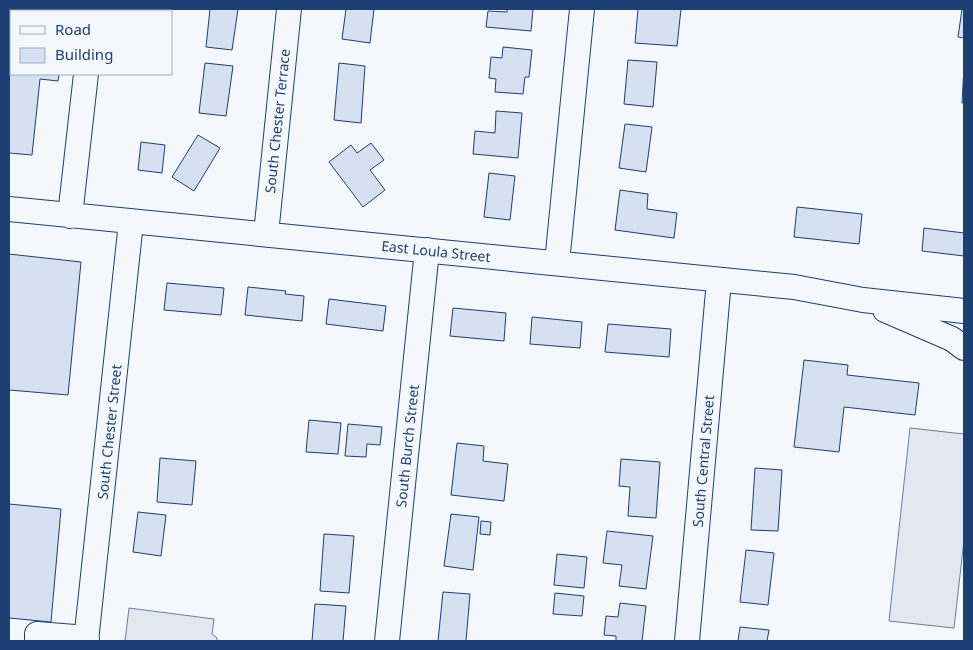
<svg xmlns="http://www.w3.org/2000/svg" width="973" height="650" viewBox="0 0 973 650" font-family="'Noto Sans',sans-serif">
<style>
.parking{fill:#e3e8f0;stroke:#687fa3}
.building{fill:#d5e0f0;stroke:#1d3f73}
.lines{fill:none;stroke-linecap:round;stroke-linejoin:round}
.minor-casing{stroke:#1d3f73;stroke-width:26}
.minor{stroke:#f4f7fb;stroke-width:24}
.labels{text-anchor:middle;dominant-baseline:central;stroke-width:4;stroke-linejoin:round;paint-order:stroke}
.street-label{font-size:14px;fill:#1d3f73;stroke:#f4f7fb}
</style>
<rect width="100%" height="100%" fill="#f4f7fb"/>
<path class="parking" d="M910 428 964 434V540L954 628 889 621Z
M129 608 214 619 212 634 217 638V641H125Z"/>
<path class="building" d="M9 9H65V11H11V74H59L58 81 40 79 32 155 9 153Z
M210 9H238L232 50 206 47Z
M346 9H374L370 43 342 39Z
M507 9H533L531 31 486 27 488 11 507 12Z
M638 9H681L677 46 635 43Z
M962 9H964V38L958 37Z
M503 47 532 50 529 77H525L523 94 495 92 496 79 489 78 491 57 502 58Z
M628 60 657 62 653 107 624 104Z
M205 63 233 66 226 116 199 113Z
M339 63 365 66 361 123 334 120Z
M964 67V103H962Z
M496 111 522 113 518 158 473 154 475 131 495 133Z
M625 124 652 127 646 172 619 168Z
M198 135 220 148 194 191 172 177Z
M141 142 165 145 162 173 138 170Z
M371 143 384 160 370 170 385 190 363 207 329 162 351 145 357 153Z
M489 173 515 176 510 220 484 217Z
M620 190 648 194 647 209 677 213 674 238 615 230Z
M797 207 862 214 859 244 794 237Z
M924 228 964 233V256L922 251Z
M9 254 81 262 68 395 9 390Z
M167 283 224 288 221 315 164 310Z
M248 287 286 291 285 294 304 296 302 321 245 315Z
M329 299 386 306 383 331 326 324Z
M453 308 506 313 504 341 450 336Z
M532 317 582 322 580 348 530 344Z
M608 324 671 329 669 357 605 352Z
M804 360 848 365 847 375 919 383 915 415 844 407 839 452 794 447Z
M309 420 341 423 338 454 306 452Z
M348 424 382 427 380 445 367 444 366 457 345 456Z
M457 443 484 446 483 461 508 464 504 501 451 495Z
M160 458 196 461 192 505 157 502Z
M621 459 660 462 656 518 628 516 630 487 619 486Z
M755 468 782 470 778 531 751 530Z
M9 504 61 509 51 622 9 618Z
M138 512 166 515 161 556 133 552Z
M451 514 479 517 473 570 444 566Z
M481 521 491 522 490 535 480 534Z
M607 531 653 536 646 589 619 586 622 565 603 563Z
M324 534 354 536 349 593 320 591Z
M746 550 774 553 768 605 740 602Z
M557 554 587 557 584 588 554 585Z
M443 592 470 594 466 641H438Z
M555 593 584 596 582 616 553 614Z
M620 603 646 606 642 641H616V636L604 635 606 616 618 617Z
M315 604 346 606 343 641H312Z
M740 627 769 630 767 641H738Z"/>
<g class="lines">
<g class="minor-casing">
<path id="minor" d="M94 11V9
M9 209 794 287 863 300 964 311
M70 216 86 74
M266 234 289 9
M557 263 582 9
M885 310 952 339 964 348
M37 641V634L87 638
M86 641 131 222
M387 641 427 250
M687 641 719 280"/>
</g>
<use href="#minor" class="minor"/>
</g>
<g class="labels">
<g class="street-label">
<text transform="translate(277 121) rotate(-84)">South Chester Terrace</text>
<text transform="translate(436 251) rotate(6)">East Loula Street</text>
<text transform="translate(109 432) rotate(-84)">South Chester Street</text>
<text transform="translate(407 446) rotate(-84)">South Burch Street</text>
<text transform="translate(703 461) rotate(-85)">South Central Street</text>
</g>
</g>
<rect width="973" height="650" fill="none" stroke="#1d3f73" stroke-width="20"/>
<rect x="10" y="10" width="162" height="65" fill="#f4f7fb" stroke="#9eadc5"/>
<rect x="20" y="26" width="25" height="8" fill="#f4f7fb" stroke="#9eadc5"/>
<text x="55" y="35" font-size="15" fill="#1d3f73">Road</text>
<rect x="20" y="48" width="25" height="15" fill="#d5e0f0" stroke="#9eadc5"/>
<text x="55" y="60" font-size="15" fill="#1d3f73">Building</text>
</svg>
